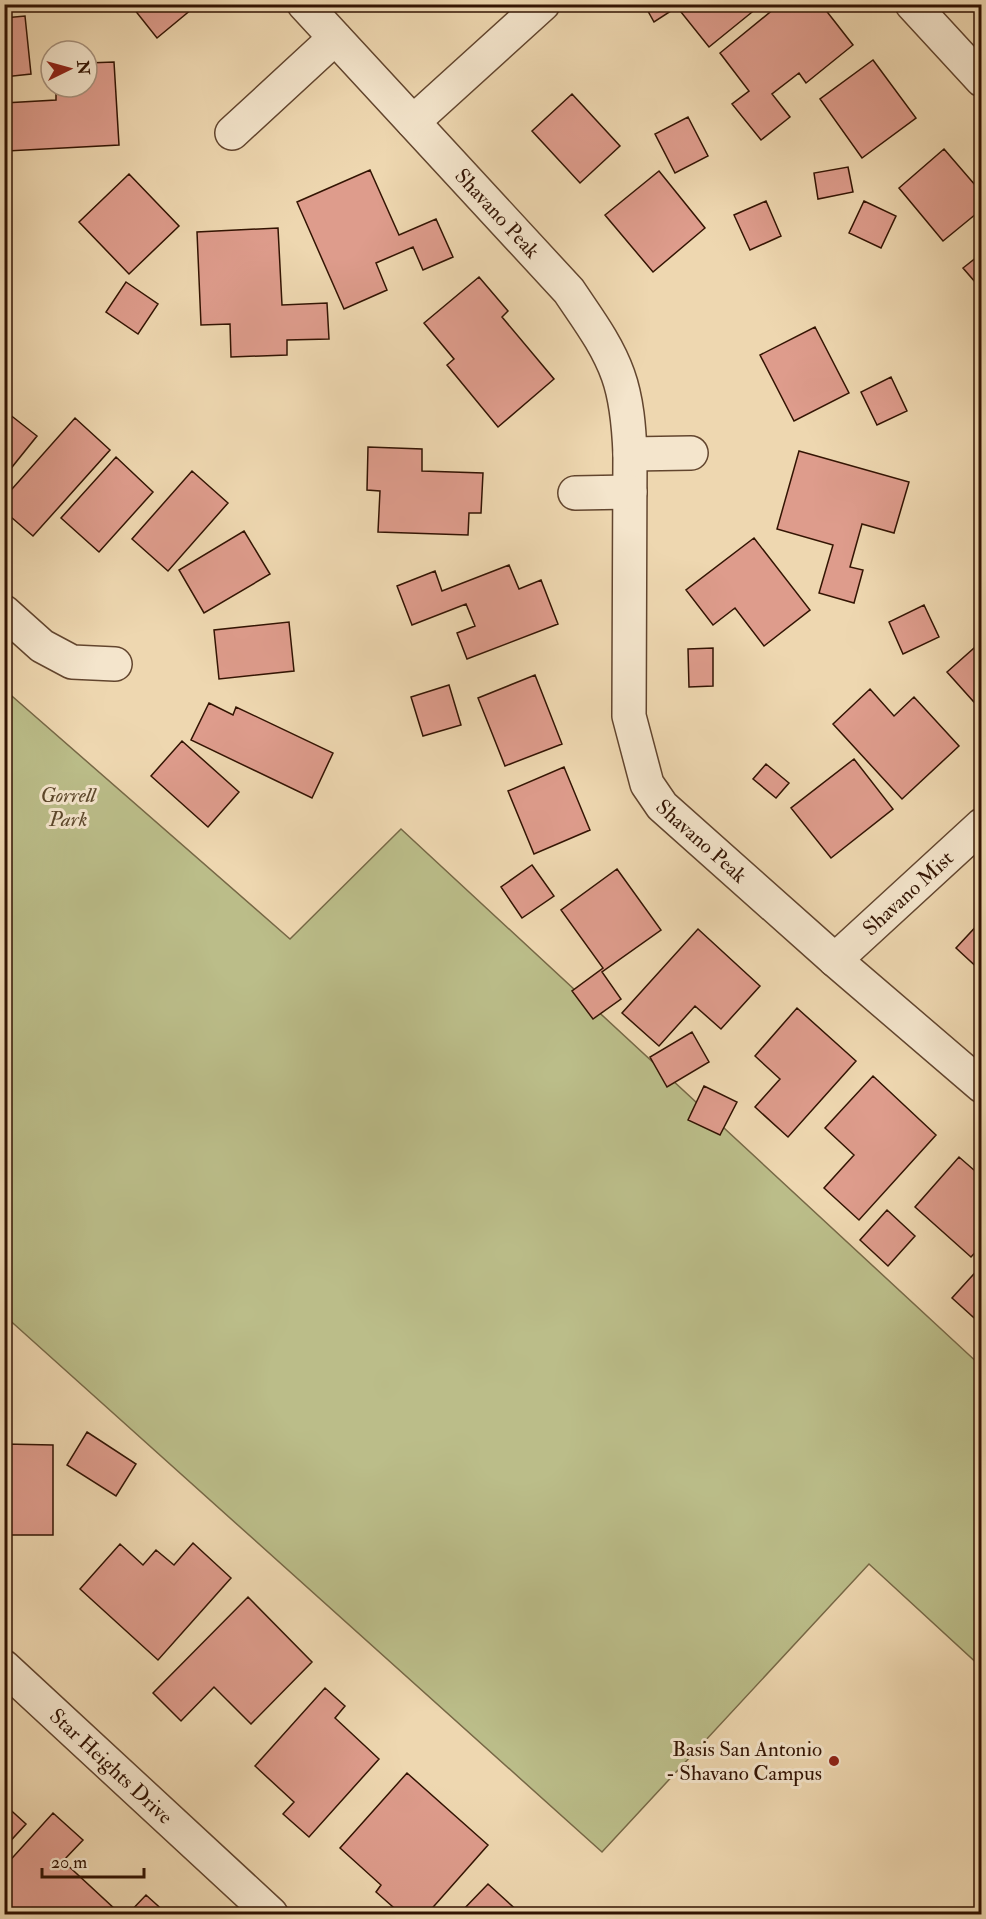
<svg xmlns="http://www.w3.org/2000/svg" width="986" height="1919" viewBox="0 0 986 1919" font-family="'IM FELL Double Pica',serif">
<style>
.green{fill:#bbbd89;stroke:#776846;stroke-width:1.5}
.building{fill:#de9c8c;stroke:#331403;stroke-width:1.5}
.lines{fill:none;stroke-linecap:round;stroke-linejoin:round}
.minor-casing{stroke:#62452e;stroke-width:36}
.minor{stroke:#f4e5cc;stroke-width:33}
.poi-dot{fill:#8f2418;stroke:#f4e5cc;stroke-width:2}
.labels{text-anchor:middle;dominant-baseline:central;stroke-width:6;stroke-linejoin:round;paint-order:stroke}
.street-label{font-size:21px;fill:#331403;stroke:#f4e5cc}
.park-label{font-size:21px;font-style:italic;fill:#5c472b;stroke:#f4e5cc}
.poi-label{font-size:21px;fill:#331403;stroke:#f4e5cc;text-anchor:end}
</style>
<rect width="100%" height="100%" fill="#eed7b0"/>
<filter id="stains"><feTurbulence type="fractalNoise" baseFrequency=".00333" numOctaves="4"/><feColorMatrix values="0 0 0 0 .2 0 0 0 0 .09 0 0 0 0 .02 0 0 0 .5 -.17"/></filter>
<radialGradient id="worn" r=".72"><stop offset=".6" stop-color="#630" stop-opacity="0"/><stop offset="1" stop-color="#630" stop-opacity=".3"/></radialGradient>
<path class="green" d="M5 690 290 939 401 829 981 1366V1667L869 1564 602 1852 5 1316Z"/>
<path class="building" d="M130 4H198L157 38Z
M399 4H414L405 11Z
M644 4H762L709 47 677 7 654 22Z
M780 4H821L853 45 806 83 799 73 772 94 790 117 761 140 732 104 749 91 720 53Z
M25 16 31 74 4 77V18Z
M873 60 916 118 862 158 820 99Z
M114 62 119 145 7 151 4 103 56 100V87H87V63Z
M572 94 620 146 580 183 532 131Z
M688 117 708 156 675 173 655 134Z
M944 149 982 193V209L943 241 899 188Z
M848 167 853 192 818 199 814 173Z
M370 170 399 235 436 219 453 257 423 270 413 247 376 263 387 290 344 309 297 202Z
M659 171 705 228 653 272 605 215Z
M129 174 179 226 129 274 79 222Z
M766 201 781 236 750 250 734 215Z
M864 201 896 216 881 248 849 233Z
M278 228 282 305 327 303 329 339 287 340V355L231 357 230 324 201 325 197 232Z
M982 253V290L963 268Z
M479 277 508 311 502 317 554 379 498 427 447 365 454 359 424 323Z
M126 282 158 304 138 334 106 312Z
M815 327 849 393 794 421 760 355Z
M891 377 907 411 877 425 861 392Z
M4 410 37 436 4 477Z
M75 418 110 450 33 536 4 511V498Z
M368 447 422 449V471L483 473 481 513H469L468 535 378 532 380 491 367 490Z
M799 451 909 482 894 533 862 524 850 567 863 570 854 603 819 593 833 545 777 529Z
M116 457 153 492 99 552 61 518Z
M192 471 228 503 168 571 132 539Z
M244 531 270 574 204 613 179 570Z
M754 538 810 610 764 646 735 608 713 625 686 590Z
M509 565 519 589 541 580 558 624 467 659 457 633 475 626 466 604 412 625 397 586 435 571 442 591Z
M924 605 939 637 903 654 889 622Z
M289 622 294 671 219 679 214 630Z
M982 641V711L947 672Z
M713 648V686L689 687 688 649Z
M535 675 562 744 505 766 478 698Z
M449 685 461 725 423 736 411 697Z
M870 689 894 716 914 697 959 746 902 799 833 724Z
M209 703 233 715 236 707 333 753 312 798 191 740Z
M182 741 239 792 208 827 151 776Z
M854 759 893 809 831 858 791 808Z
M766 764 789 783 776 798 753 779Z
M564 767 590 830 534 854 508 791Z
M532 865 554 896 522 918 501 887Z
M617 869 661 930 602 972 621 999 593 1019 572 991 603 968 561 910Z
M982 920V972L956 948Z
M698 929 760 986 721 1029 695 1006 659 1046 622 1013Z
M797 1008 856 1061 788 1137 755 1107 780 1079 755 1056Z
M692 1032 709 1062 667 1087 650 1057Z
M873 1076 936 1135 859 1220 824 1188 854 1155 825 1128Z
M704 1086 737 1102 720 1135 688 1120Z
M959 1157 982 1177V1245L971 1257 915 1207Z
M887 1210 915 1236 888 1266 860 1240Z
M982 1265V1325L952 1298Z
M87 1432 136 1464 116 1496 67 1465Z
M4 1444 53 1445V1535H4Z
M193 1543 231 1578 158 1660 80 1589 120 1544 143 1565 156 1550 174 1565Z
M248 1597 312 1662 251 1724 214 1687 181 1721 153 1693Z
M325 1688 345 1706 335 1718 379 1759 309 1837 283 1814 294 1802 255 1766Z
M407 1773 488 1845 427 1914H401L376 1892 381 1885 340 1848Z
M4 1804 26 1824 4 1848Z
M53 1813 83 1840 63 1861 117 1911 113 1914H4V1867Z
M488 1884 521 1914H459Z
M146 1895 167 1914H128Z"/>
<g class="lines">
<g class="minor-casing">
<g id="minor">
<path id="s1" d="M304 4 569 291C587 318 607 344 618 375 627 400 629 428 630 454L629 716 647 784 662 806 835 960 982 1086"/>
<path d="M912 4 982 80"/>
<path d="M413 122 543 4"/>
<path d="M232 133 335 38"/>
<path d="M630 454 691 453"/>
<path d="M575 493 630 492"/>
<path d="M4 612 42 646 72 662 115 664"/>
<path id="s2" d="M835 960 982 825"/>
<path id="s3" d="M4 1667 271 1914"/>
</g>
</g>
<use href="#minor" class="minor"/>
</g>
<circle class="poi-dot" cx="834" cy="1761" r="6"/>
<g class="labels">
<g class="street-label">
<text stroke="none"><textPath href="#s1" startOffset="285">Shavano Peak</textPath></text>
<text stroke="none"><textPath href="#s1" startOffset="980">Shavano Peak</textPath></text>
<text stroke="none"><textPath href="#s2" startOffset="99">Shavano Mist</textPath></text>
<text stroke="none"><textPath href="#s3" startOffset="146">Star Heights Drive</textPath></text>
</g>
<g class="park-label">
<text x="68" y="795">Gorrell<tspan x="68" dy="24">Park</tspan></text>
</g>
<g class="poi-label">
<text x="822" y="1749">Basis San Antonio<tspan x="822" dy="24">- Shavano Campus</tspan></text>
</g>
</g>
<rect width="986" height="1919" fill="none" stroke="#eed7b0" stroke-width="24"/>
<rect x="6" y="6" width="974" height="1907" fill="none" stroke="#331403" stroke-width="3"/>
<rect x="12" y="12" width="962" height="1895" fill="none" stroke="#331403" stroke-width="1.5"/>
<g transform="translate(69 69) rotate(85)"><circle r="28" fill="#f4e5cc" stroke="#a7917c" stroke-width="1.5"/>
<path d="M0-4.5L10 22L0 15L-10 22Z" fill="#8f2418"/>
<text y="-9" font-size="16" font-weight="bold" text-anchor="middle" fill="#331403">N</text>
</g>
<path d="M42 1868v9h102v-9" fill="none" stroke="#331403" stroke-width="3"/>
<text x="51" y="1868" font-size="18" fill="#331403" stroke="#f4e5cc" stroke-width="4.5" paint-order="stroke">20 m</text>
<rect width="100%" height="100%" filter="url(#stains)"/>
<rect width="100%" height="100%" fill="url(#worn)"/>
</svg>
